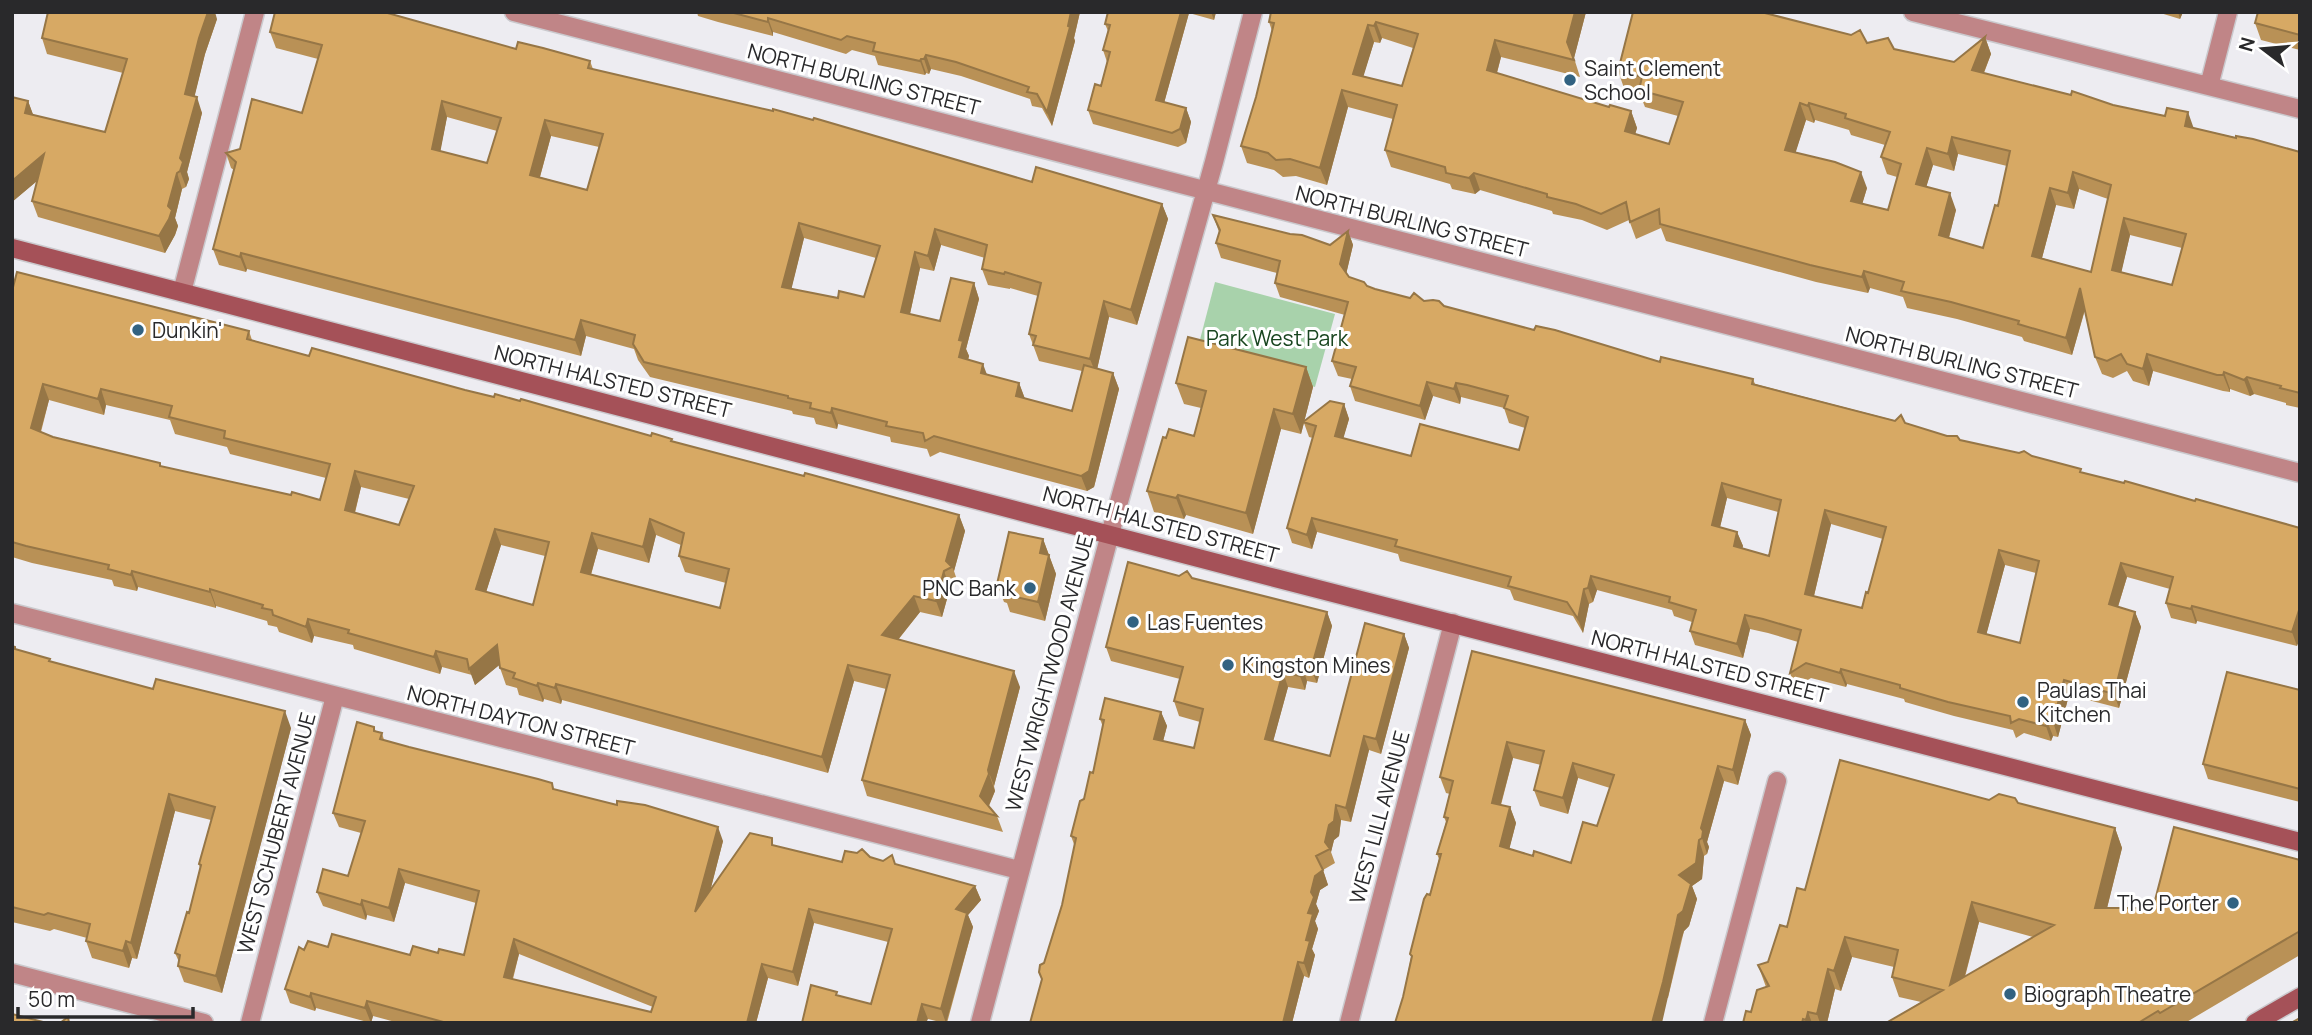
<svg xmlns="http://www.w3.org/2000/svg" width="2312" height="1035" viewBox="0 0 2312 1035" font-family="Manrope,sans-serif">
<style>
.green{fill:#a8d2ab}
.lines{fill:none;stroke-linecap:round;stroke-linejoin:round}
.street-casing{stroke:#cac9cd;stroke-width:21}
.secondary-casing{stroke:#cac9cd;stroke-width:21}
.street{stroke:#c08587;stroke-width:18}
.secondary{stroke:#a55158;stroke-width:18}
.wall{fill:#b99156;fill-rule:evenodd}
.shaded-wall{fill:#967646}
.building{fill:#d7a964;stroke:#967646;stroke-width:2;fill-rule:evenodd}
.poi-dot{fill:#326281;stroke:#fff;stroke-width:2.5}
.labels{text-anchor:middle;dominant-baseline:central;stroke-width:6;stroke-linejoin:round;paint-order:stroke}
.poi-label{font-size:21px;fill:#29292b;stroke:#fff;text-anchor:start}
.street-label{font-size:21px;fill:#29292b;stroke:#fff}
.park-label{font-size:21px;fill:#18451f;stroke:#fff}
</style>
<rect width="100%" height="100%" fill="#edecf1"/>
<path class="green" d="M1215 282 1335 314 1315 387 1196 355Z"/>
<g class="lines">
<g class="street-casing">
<path id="street" d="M514 12 2300 473
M1913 12 2300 109
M2209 86 2228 12
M182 292 255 12
M12 613 1019 870
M12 973 204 1023
M250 1023 335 696
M980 1023 1110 534 1214 162 1253 12
M1349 1023 1453 623
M1713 1023 1777 781"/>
</g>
<g class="secondary-casing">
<path id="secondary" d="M12 248 1275 578 2300 842
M2255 1023 2300 997"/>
</g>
<use href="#street" class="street"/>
<use href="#secondary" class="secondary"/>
</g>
<path class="wall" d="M697 12H1080L1074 38 1075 41 1052 126 1042 108 1032 106 1030 99 961 76 931 69 929 74 926 73 925 75 878 65 875 56 852 50 846 54 773 32V36L718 22 698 16Z
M1108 12H1216L1214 20 1189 13 1164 103 1186 108 1191 122 1186 143 1178 147 1093 124 1088 110 1101 86 1107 62 1103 50 1108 31 1105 24Z
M1271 12H1586L1574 58 1580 77 1501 57 1497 73 1609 107 1631 111 1637 128 1635 134 1669 144 1678 116 1645 107 1639 92 1624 88 1618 71 1867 43 1954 62 1985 37 1991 54 1984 73 2113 105 2194 128 2300 152V408L2286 405V403L2254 394 2250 396 2230 389V392L2223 391 2153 371 2149 386 2133 381 2127 371 2113 378 2102 374 2095 357 2085 310 2072 355 2024 341 2022 337 1957 319 1907 308 1903 297 1870 288 1868 293 1816 282 1666 241 1661 228 1636 239 1629 220 1607 230 1582 220 1553 214 1552 211 1480 190 1475 194 1452 189 1450 184 1391 167 1385 150 1393 119 1348 107 1327 185 1296 176 1283 177 1274 170 1247 163 1241 146 1256 97 1272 31 1269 22ZM1382 38 1413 48 1402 86 1363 76 1374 42 1380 43ZM1806 120 1814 123 1815 120 1849 130 1851 135 1885 145 1881 157 1887 174 1897 177 1888 210 1862 204 1867 188 1795 153ZM1958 154 2007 166 1998 206 1983 248 1949 238 1956 210 1926 187 1933 165 1954 171ZM2079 189 2108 199 2091 272 2042 258 2056 205 2074 209ZM2130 235 2182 248 2172 285 2121 272Z
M2157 12H2183L2180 19Z
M2300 12V50L2261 40 2255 23Z
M217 19 205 54 194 97 202 113 187 172 189 179 186 187 182 189 175 218 178 226 175 235 165 253 38 217 32 201 37 181 12 202V97L28 101 33 115 105 132 123 73 47 54 42 38Z
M270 32 516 49 590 61 593 69 1032 182 1162 204 1168 219 1137 325 1109 317 1097 369 1113 373 1119 389 1094 487 1087 491 940 452 930 457 927 449 891 442 890 437 838 424 837 429 816 424 814 418 793 414 792 411 650 377 638 360 634 349 586 336 581 356 247 269 246 272 219 265 213 249 234 170 231 168 226 153 240 149 302 113 318 59 276 48ZM447 117 497 131 487 163 440 151ZM551 136 599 147 587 190 540 177ZM804 238 876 258 864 297 838 298 791 289ZM941 245 985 258 982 269 988 285 1010 289V288L1038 296 1029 334 1039 361 1082 371 1072 411 1025 399 1019 383 987 375 968 360 969 356 966 349 979 299 974 283 940 321 910 314 920 268 934 271Z
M1213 215 1330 245 1348 231 1353 245 1346 274 1349 277 1375 289 1660 362 1753 379 1755 384 1905 423 1960 440 2032 456 2082 473 2300 528 2297 646 2197 621 2196 624 2171 618 2166 603 2170 589 2127 577 2118 607 2135 612 2141 627 2119 708 2069 695 2058 737 2053 736 2051 741 2024 733 2016 738 2013 730 1954 716 1905 702 1904 699 1847 684 1846 687 1811 678 1795 688 1790 673 1798 642 1768 633 1750 629 1743 658 1695 645 1690 631 1692 622 1674 616 1672 610 1597 590 1593 602 1589 604 1583 633 1573 616 1514 600 1510 590 1400 561 1398 554 1317 532 1312 549 1292 543 1287 528 1313 438 1309 437 1304 423 1301 434 1281 429 1253 534 1186 515 1184 519 1154 512 1147 491 1166 438 1194 436 1201 408 1184 404 1176 383 1306 367 1313 387 1304 422 1344 404 1349 419 1343 438 1411 456 1519 450 1525 428 1509 423 1504 408 1461 397 1460 404 1433 396 1425 420 1355 401 1350 386 1352 379 1338 376 1332 361 1345 315 1280 297 1275 283 1277 273 1221 258 1216 243 1219 232ZM1727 498 1778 512 1769 556 1742 548 1743 546 1737 532 1720 527ZM1831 524 1883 539 1868 593 1862 608 1814 596ZM2005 565 2036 573 2020 643 1986 635Z
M12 291 249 331 252 340 309 356 465 390 959 515 965 531 954 571 958 583 950 588 942 617 920 612 898 640 1020 687 994 786 995 791 989 806 997 816 1003 832 867 796 862 780 886 689 854 681 828 773 588 707 562 700 561 704 544 699 543 702 519 695 517 688 506 685 499 665 475 685 472 675 442 667 440 674 354 649 353 645 314 636 312 643 279 632 277 627 268 625 267 621 216 606V608L138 587 137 591 114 586 112 580 32 563 12 557ZM49 400 104 415 106 405 170 420 175 434 227 447 230 454 326 478 320 500 291 495 161 466 53 437 41 432ZM361 487 409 499 399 525 355 513ZM656 535 681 545 679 556 685 572 726 583 720 608 591 575 598 549 649 563ZM501 545 545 556 533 605 486 592Z
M1043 539 1056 574 1045 621 1010 612 1007 603 1004 602 997 584Z
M1179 576 1327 612 1332 626 1317 683 1307 681 1305 690 1288 687 1273 741 1330 756 1404 634 1409 648 1381 754 1369 750 1351 822 1341 820 1339 836 1334 840 1331 852 1335 863 1323 870 1328 885 1320 890 1316 904 1319 911 1315 921 1318 929 1312 949 1315 955 1309 978 1304 976 1292 1023H1030L1042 979 1044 963 1062 905 1075 847 1071 836 1093 773 1103 727 1100 719 1161 712 1167 726 1163 741 1194 748 1200 722 1179 716 1174 701 1180 679 1111 661 1106 647Z
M12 646 15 647 16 649 50 659V661L291 728 222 993 184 982 178 966 179 962 175 953 189 913 200 868 199 864 211 820 175 811 137 959 132 958 129 968 92 958 86 941 87 938 54 929 50 931 12 922Z
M1472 651 1745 720 1751 735 1738 785 1724 781 1707 842 1709 847 1707 854 1704 856 1702 879 1692 886 1697 899 1689 926 1684 931 1668 998 1403 997 1411 957 1410 954 1430 895 1439 859 1437 854 1446 822 1444 817 1450 794 1446 793 1440 777ZM1513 758 1541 765 1534 790 1540 806 1568 814 1578 778 1610 788 1597 826 1571 863 1533 856 1509 849 1516 823 1510 807 1501 805Z
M2300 690V802L2208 779 2203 764Z
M374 727 376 732 382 733 384 740 409 747 552 783 554 789 723 841 710 891 774 846 842 862 870 857 975 886 981 900 968 915 973 927 947 1023H944L928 1019 838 996 871 1004 888 942 814 923 798 986 768 978 756 1023H399L373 1016 371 1023 316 1008 315 1011 290 1003 285 989 304 950 328 947 410 955 438 953 464 955 476 903 405 883 394 922 367 915 366 920 323 906 317 892 348 876 361 833 339 827 333 813ZM519 954 653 1007 651 1012 513 979Z
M1989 800 2018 803 2115 828 2122 848 2107 908H2153L2300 860V955L2185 1023H1886L1921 1002 1899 997 1892 977 1894 967 1852 957 1841 991 1835 989 1827 1023H1743L1751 1012 1766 987 1758 965 1768 962 1787 927 1805 890ZM1979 922 2033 937 1965 977Z"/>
<path class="shaded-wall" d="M208 12H215L217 19 205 54 191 111 185 94 199 38Z
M1071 12H1080L1074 38 1075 41 1052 126 1047 112Z
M1181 12 1189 13 1161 114 1156 100Z
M1211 12H1216L1214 20Z
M1575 12H1586L1574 58 1567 42Z
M2178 12H2183L2180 19Z
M768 18 773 32V36L768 22Z
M1376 22 1382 38 1380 43 1374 26Z
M1368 25 1374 42 1359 91 1353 74Z
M1985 37 1991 54 1978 87 1972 70Z
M1495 40 1501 57 1493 87 1487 70Z
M926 55 931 69 929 74 924 59Z
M921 59 926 73 925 75 920 61Z
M1342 90 1348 107 1327 185 1320 168Z
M197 97 202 113 187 172 189 179 186 187 180 171V158Z
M28 101 34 117 25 113Z
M442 101 447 117 438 164 432 149Z
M1800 103 1806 120 1791 167 1785 150Z
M1809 103 1815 120 1814 123 1808 106Z
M1186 108 1191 122 1186 143 1180 129Z
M1631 111 1637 128 1631 148 1625 131Z
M2188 112 2194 129 2185 126Z
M545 120 551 136 536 191 530 175Z
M1952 137 1958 154 1954 171 1948 154Z
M1927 148 1933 165 1922 201 1916 184Z
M44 154 50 170 12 202V181Z
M1861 172 1867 188 1858 218 1851 201Z
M2073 172 2079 189 2074 209 2068 193Z
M177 173 182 189 175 218 178 226 175 235 165 253 159 236Z
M1474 173 1480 190 1475 194 1469 178Z
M2050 188 2056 205 2038 273 2032 256Z
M1950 193 1956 210 1945 252 1939 235Z
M1162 204 1168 219 1137 325 1131 310Z
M2124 218 2130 235 2118 287 2112 270Z
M799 223 804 238 788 303 782 287Z
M935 229 941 245 934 271 928 256Z
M1348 231 1353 245 1345 279 1340 264Z
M915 252 920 268 907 327 901 312Z
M241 253 247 269 246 272 240 257Z
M1864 271 1870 288 1868 293 1862 277Z
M974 283 979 299 966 349 969 356 964 373 959 357V340Z
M2080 288 2086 305 2072 355 2066 338Z
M1104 301 1109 317 1096 374 1090 359Z
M581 320 586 336 581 356 575 340Z
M2147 354 2153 371 2149 386 2143 369Z
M983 364 989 380 981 373Z
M1306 367 1313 387 1301 434 1293 414Z
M2224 372 2230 389V392L2223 375Z
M1113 373 1119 389 1094 487 1087 491 1081 476Z
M2247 377 2254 394 2250 396 2244 380Z
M1427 382 1433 396 1425 420 1420 406Z
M1019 383 1025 399 1016 396Z
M1456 383 1461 397 1460 404 1454 389Z
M43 384 49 400 37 444 31 428Z
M101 389 106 405 104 415 98 399Z
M1344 404 1349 419 1340 450 1335 436Z
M832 408 838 424 837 429 831 413Z
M1274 409 1281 429 1253 534 1246 513Z
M355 471 361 487 351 527 345 510Z
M1722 483 1727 498 1717 540 1712 525Z
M1178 495 1186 515 1184 519 1176 498Z
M1825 510 1831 524 1811 608 1805 594Z
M959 515 965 531 954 571 952 567 946 561Z
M1312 518 1317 532 1312 549 1307 535Z
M650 519 656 535 649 563 643 547Z
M495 529 501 545 482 605 476 589Z
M1737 532 1743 546 1739 560 1734 546Z
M592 533 598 549 587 588 581 572Z
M1043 539 1056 574 1045 621 1038 602 1040 553Z
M1999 550 2005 565 1983 647 1978 632Z
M2121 563 2127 577 2114 619 2109 604Z
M132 571 138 587 137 591 131 575Z
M944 571 950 588 942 617 936 601Z
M1591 576 1597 590 1593 602 1588 588Z
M210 589 216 606V608L210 592Z
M1584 589 1589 604 1583 633 1578 619Z
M914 596 920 612 888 652 882 635Z
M2192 606 2197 621 2196 624 2191 609Z
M2300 607V639L2297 646 2292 632Z
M1327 612 1332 626 1317 683 1311 669Z
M2135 612 2141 627 2119 708 2114 694Z
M1745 615 1750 629 1743 658 1737 644Z
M308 619 314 636 312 643 306 627Z
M1404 634 1409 648 1381 754 1376 739Z
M497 645 503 662 475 685 469 669Z
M436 651 442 667 440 674 434 657Z
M848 665 854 681 828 773 822 757Z
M1302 666 1307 681 1305 690 1300 676Z
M1841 669 1847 684 1846 687 1840 673Z
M1014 671 1020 687 994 786 988 770Z
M1283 672 1288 687 1270 753 1265 739Z
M2064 680 2069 695 2058 737 2053 722Z
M538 683 544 699 543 702 537 686Z
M556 684 562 700 561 704 555 688Z
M285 711 291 728 222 993 216 976Z
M1161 712 1167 726 1160 753 1154 739Z
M1745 720 1751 735 1738 785 1733 770Z
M2047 721 2053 736 2051 741 2046 726Z
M1364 736 1369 750 1351 822 1346 808Z
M1507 742 1513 758 1497 818 1492 803Z
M1573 763 1578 778 1568 814 1563 798Z
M1718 766 1724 781 1707 842 1709 847 1707 854 1702 838 1701 828Z
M989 774 995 791 986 812 980 796Z
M169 794 175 811 137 959 131 943Z
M1336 805 1341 820 1339 836 1334 840 1331 852 1325 842 1329 825Z
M1510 807 1516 823 1506 862 1500 846Z
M718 827 723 841 701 927 695 912Z
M2115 828 2122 848 2102 928 2095 908Z
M1699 840 1704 856 1702 879 1692 886 1697 899 1689 926 1684 931 1681 940 1662 1023H1652L1679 875Z
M399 869 405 883 394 922 389 908Z
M1323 870 1328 885 1320 890 1316 904 1319 911 1315 921 1318 929 1312 949 1315 955 1309 978 1304 963 1308 913 1311 892 1315 876Z
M975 886 981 900 968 915 973 927 946 1023 941 1009 956 909Z
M362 900 367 915 366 920 361 905Z
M1972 902 1979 922 1957 1005 1950 985Z
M809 909 814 923 798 986 793 972Z
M1845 937 1852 957 1841 991 1834 971Z
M514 939 519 954 509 991 504 977Z
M126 941 132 958 129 968 123 951Z
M1298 962 1304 976 1292 1023H1283Z
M762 964 768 978 756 1023H747Z
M1828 969 1835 989 1827 1023H1820L1817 1014Z
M311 993 316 1008 315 1011 310 997Z
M367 1001 373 1016 371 1023 365 1008Z
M922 1004 928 1019 926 1023H917Z
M1808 1012 1812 1023H1807L1806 1020Z"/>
<path class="building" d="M48 12H208L199 38 185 94 197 97 180 158 183 162 180 171 177 173 168 206 172 210 169 219 159 236 32 201 44 154 12 181V97L28 101 25 113 105 132 127 59 42 38Z
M275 12H384L516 49 518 42 543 48 590 61 588 68 773 111V109L813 120 814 118 1032 182 1036 167 1162 204 1131 310 1104 301 1090 359 1033 345 1036 336 1029 334 1041 283 1005 272 1004 274 982 269 987 245 935 229 928 256 915 252 901 312 940 321 951 278 974 283 959 340 963 341 959 357 983 364 981 373 1019 383 1016 396 1072 411 1084 365 1113 373 1089 471 1081 476 934 436 925 441 923 433 886 426 887 422 832 408 831 413 810 408 811 403 788 398V396L644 362 633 344 635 335 581 320 575 340 241 253 240 257 213 249 236 162 226 153 240 149 252 99 302 113 322 45 270 32ZM442 101 501 118 487 163 432 149ZM545 120 603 134 587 190 530 175ZM799 223 880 246 864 297 839 291 838 298 782 287Z
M730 12H1071L1068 26 1070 27 1047 112 1037 94 1027 92 1029 87 956 62 926 55 924 59H921L920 61 873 51 875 43 847 36 841 40 768 18V22Z
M1108 12H1181L1156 100 1186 108 1180 129 1172 133 1088 110 1095 84 1101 86 1110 52 1103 50 1110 25 1105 24Z
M1271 12H1575L1567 42 1574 60 1495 40 1487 70 1609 107 1610 105 1631 111 1625 131 1669 144 1683 102 1639 90 1642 77 1618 71 1633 12H1761L1851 35 1860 30 1867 43 1888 38 1894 49 1954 62 1985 37 1972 70 2071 95 2072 91 2113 105 2165 116 2167 108 2188 112 2185 126 2236 138V136L2253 139 2300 152V393L2280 388 2281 386 2247 377 2244 380 2224 372 2223 375H2217L2147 354 2143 369 2127 364 2121 354 2107 361 2095 357 2080 288 2066 338 2018 324 2019 321 1951 302 1901 291 1904 282 1864 271 1862 277 1810 265 1660 224 1659 209 1630 222 1626 202 1601 214 1576 204 1547 197V194L1474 173 1469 178 1446 173 1445 167 1385 150 1397 105 1342 90 1320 168 1290 159 1276 160 1268 153 1241 146 1256 97 1274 23 1269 22ZM1376 22 1418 34 1402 86 1353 74 1368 25 1374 26ZM1800 103 1808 106 1809 103 1846 114 1845 118 1890 132 1881 157 1901 164 1888 210 1851 201 1861 172 1835 162 1785 150ZM1952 137 2010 151 1998 206 1995 205 1983 248 1939 235 1950 193 1916 184 1927 148 1948 154ZM2073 172 2111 185 2091 272 2032 256 2050 188 2068 193ZM2124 218 2186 234 2172 285 2112 270Z
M2258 12H2300V35L2255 23Z
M1213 215 1290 234 1302 235 1330 245 1348 231 1340 264 1349 277 1364 282 1367 286 1375 289 1410 298 1414 293 1424 301 1433 300 1439 301 1444 306 1534 330 1536 326 1555 330 1660 362 1661 357 1753 379 1752 384 1895 421 1901 415 1905 423 1947 436H1957L1960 440 2019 453 2024 451 2032 456 2081 469 2080 472 2124 483 2125 481 2195 501 2196 499 2300 528V607L2292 632 2192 606 2191 609 2166 603 2173 577 2121 563 2109 604 2135 612 2114 694 2064 680 2053 722 2047 721 2046 726 2019 719 2011 723 2010 716 1948 702 1900 688V685L1841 669 1840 673 1806 663 1790 673 1801 630 1763 619 1745 615 1737 644 1690 631 1696 610 1669 602 1670 597 1591 576 1588 588 1584 589 1578 619 1567 602 1508 586 1511 577 1395 546 1397 540 1312 518 1307 535 1287 528 1316 426 1303 422 1330 401 1344 404 1335 436 1411 456 1420 424 1519 450 1528 417 1504 408 1508 396 1467 385 1456 383 1454 389 1427 382 1420 406 1350 386 1356 367 1332 361 1348 302 1275 283 1280 261 1216 243 1220 230ZM1722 483 1781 500 1769 556 1734 546 1737 532 1712 525ZM1825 510 1886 527 1868 593 1866 592 1862 608 1805 594ZM1999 550 2039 561 2020 643 1978 632Z
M17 272 249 331 247 339 309 356 312 348 465 390 494 397 495 394 520 401 521 399 651 436 652 433 672 439 671 441 804 476 805 473 959 515 946 561 952 567 944 571 936 601 914 596 882 635 1014 671 988 770 989 774 980 796 997 816 862 780 890 675 848 665 822 757 582 691 556 684 555 688 538 683 537 686 513 678 515 673 500 668 497 645 469 669 467 659 436 651 434 657 348 633 349 630 308 619 306 627 273 615 272 610 262 608 263 605 210 589V592L132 571 131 575 108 569 109 565 26 546 12 542V291ZM43 384 98 399 101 389 172 406 169 417 225 431 224 438 330 464 320 500 292 492 291 495 160 466V463L53 437 31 428ZM355 471 414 486 399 525 345 510ZM650 519 684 533 679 556 729 569 720 608 581 572 592 533 643 547ZM495 529 549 542 533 605 476 589Z
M1188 337 1306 367 1293 414 1274 409 1246 513 1178 495 1176 498 1147 491 1163 437 1166 438 1169 429 1194 436 1206 391 1176 383Z
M1009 532 1043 539 1040 553 1049 555 1038 602 1003 594 1005 586 997 584Z
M1128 562 1179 576 1187 571 1192 578 1327 612 1311 669 1302 666 1300 676 1283 672 1265 739 1330 756 1365 623 1404 634 1376 739 1364 736 1346 808 1336 805 1334 821 1329 825 1325 842 1330 849 1316 856 1323 870 1315 876 1311 892 1314 897 1308 913 1313 914 1306 940 1310 941 1304 963 1298 962 1283 1023H1030L1042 979 1039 972 1040 965 1044 963 1062 905 1076 838 1071 836 1080 801 1084 799 1090 772 1093 773 1104 720 1100 719 1105 698 1161 712 1154 739 1194 748 1203 709 1174 701 1183 667 1106 647Z
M12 646 15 647V649L50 659 49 661 153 689 156 679 285 711 216 976 178 966 180 955 175 953 187 912 189 913 201 865 199 864 215 807 169 794 131 943 126 941 123 951 86 941 90 924 48 913 44 915 12 907Z
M1472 651 1745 720 1733 770 1718 766 1701 828 1703 831 1702 838 1699 840 1696 863 1679 875 1691 884 1683 911 1678 915 1676 925 1663 982 1652 1023H1395L1403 997 1412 956 1410 954 1424 899 1427 894 1430 895 1441 854H1437L1448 818 1444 817 1453 781 1440 777ZM1507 742 1544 751 1534 790 1563 798 1573 763 1614 775 1597 826 1583 822 1571 863 1534 851 1533 856 1500 846 1510 807 1492 803Z
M2227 672 2300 690V789L2203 764Z
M357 722 374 727V731L382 733 380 739 409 747 538 779 552 783 553 789 617 805V801L645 805 718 827 695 912 750 833 772 838V845L842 862 845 851 857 853 862 849 870 857 883 861 892 855 895 864 975 886 956 909 967 913 941 1009 922 1004 917 1023H802L811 985 837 992 836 995 871 1004 892 929 809 909 793 972 762 964 747 1023H447L367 1001 365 1008 311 993 310 997 285 989 299 947 304 950 308 941 328 947 332 934 410 955 413 946 438 953 439 949 464 955 479 891 399 869 389 908 362 900 361 905 317 892 323 869 348 876 365 821 333 813ZM514 939 656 997 651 1012 504 977Z
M1840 760 1989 800 1999 794 2015 798 2018 803 2115 828 2095 908H2153L2174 827 2300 860V931L2160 1013 2158 1011 2138 1023H1886L1943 990 1892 977 1898 950 1845 937 1834 971 1828 969 1817 1014 1808 1012 1806 1020 1803 1019 1802 1023H1743L1746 1011 1751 1012 1757 990 1769 986 1758 965 1768 962 1780 925 1787 927 1797 888 1805 890ZM1972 902 2054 925 1950 985Z
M12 1014 47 1023H12Z
M68 1017 69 1023H60Z
M2300 1018V1023H2291Z"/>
<g class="poi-dot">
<circle cx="1570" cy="80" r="7"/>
<circle cx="138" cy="330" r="7"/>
<circle cx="1030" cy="588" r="7"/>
<circle cx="1133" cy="622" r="7"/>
<circle cx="1228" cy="665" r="7"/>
<circle cx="2023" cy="702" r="7"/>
<circle cx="2233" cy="903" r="7"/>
<circle cx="2010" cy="994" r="7"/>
</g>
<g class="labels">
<g class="poi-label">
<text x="1584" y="68">Saint Clement<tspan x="1584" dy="24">School</tspan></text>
<text x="152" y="330">Dunkin'</text>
<text x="1016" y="588" text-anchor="end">PNC Bank</text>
<text x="1147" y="622">Las Fuentes</text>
<text x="1242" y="665">Kingston Mines</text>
<text x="2037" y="690">Paulas Thai<tspan x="2037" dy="24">Kitchen</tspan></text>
<text x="2219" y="903" text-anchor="end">The Porter</text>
<text x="2024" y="994">Biograph Theatre</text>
</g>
<g class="street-label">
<text transform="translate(864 79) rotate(14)">NORTH BURLING STREET</text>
<text transform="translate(1412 221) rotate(14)">NORTH BURLING STREET</text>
<text transform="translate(1962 362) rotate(14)">NORTH BURLING STREET</text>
<text transform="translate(613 381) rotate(14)">NORTH HALSTED STREET</text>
<text transform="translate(1161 524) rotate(15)">NORTH HALSTED STREET</text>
<text transform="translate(1710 666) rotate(14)">NORTH HALSTED STREET</text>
<text transform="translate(1049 673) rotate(-75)">WEST WRIGHTWOOD AVENUE</text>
<text transform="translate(521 720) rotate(14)">NORTH DAYTON STREET</text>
<text transform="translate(1379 817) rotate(-75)">WEST LILL AVENUE</text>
<text transform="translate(276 833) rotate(-75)">WEST SCHUBERT AVENUE</text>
</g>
<g class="park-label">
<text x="1277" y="338">Park West Park</text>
</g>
</g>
<rect width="2312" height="1035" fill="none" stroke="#29292b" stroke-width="28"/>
<g transform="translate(2263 49) rotate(286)" stroke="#ffffff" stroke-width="5" paint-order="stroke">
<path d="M0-5L12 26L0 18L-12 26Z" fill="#29292b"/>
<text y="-10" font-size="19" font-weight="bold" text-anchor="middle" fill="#29292b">N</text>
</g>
<path d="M18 1007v10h175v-10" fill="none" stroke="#29292b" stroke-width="3.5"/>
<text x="28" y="1007" font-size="21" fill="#29292b" stroke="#ffffff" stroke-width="5" paint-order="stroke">50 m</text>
</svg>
